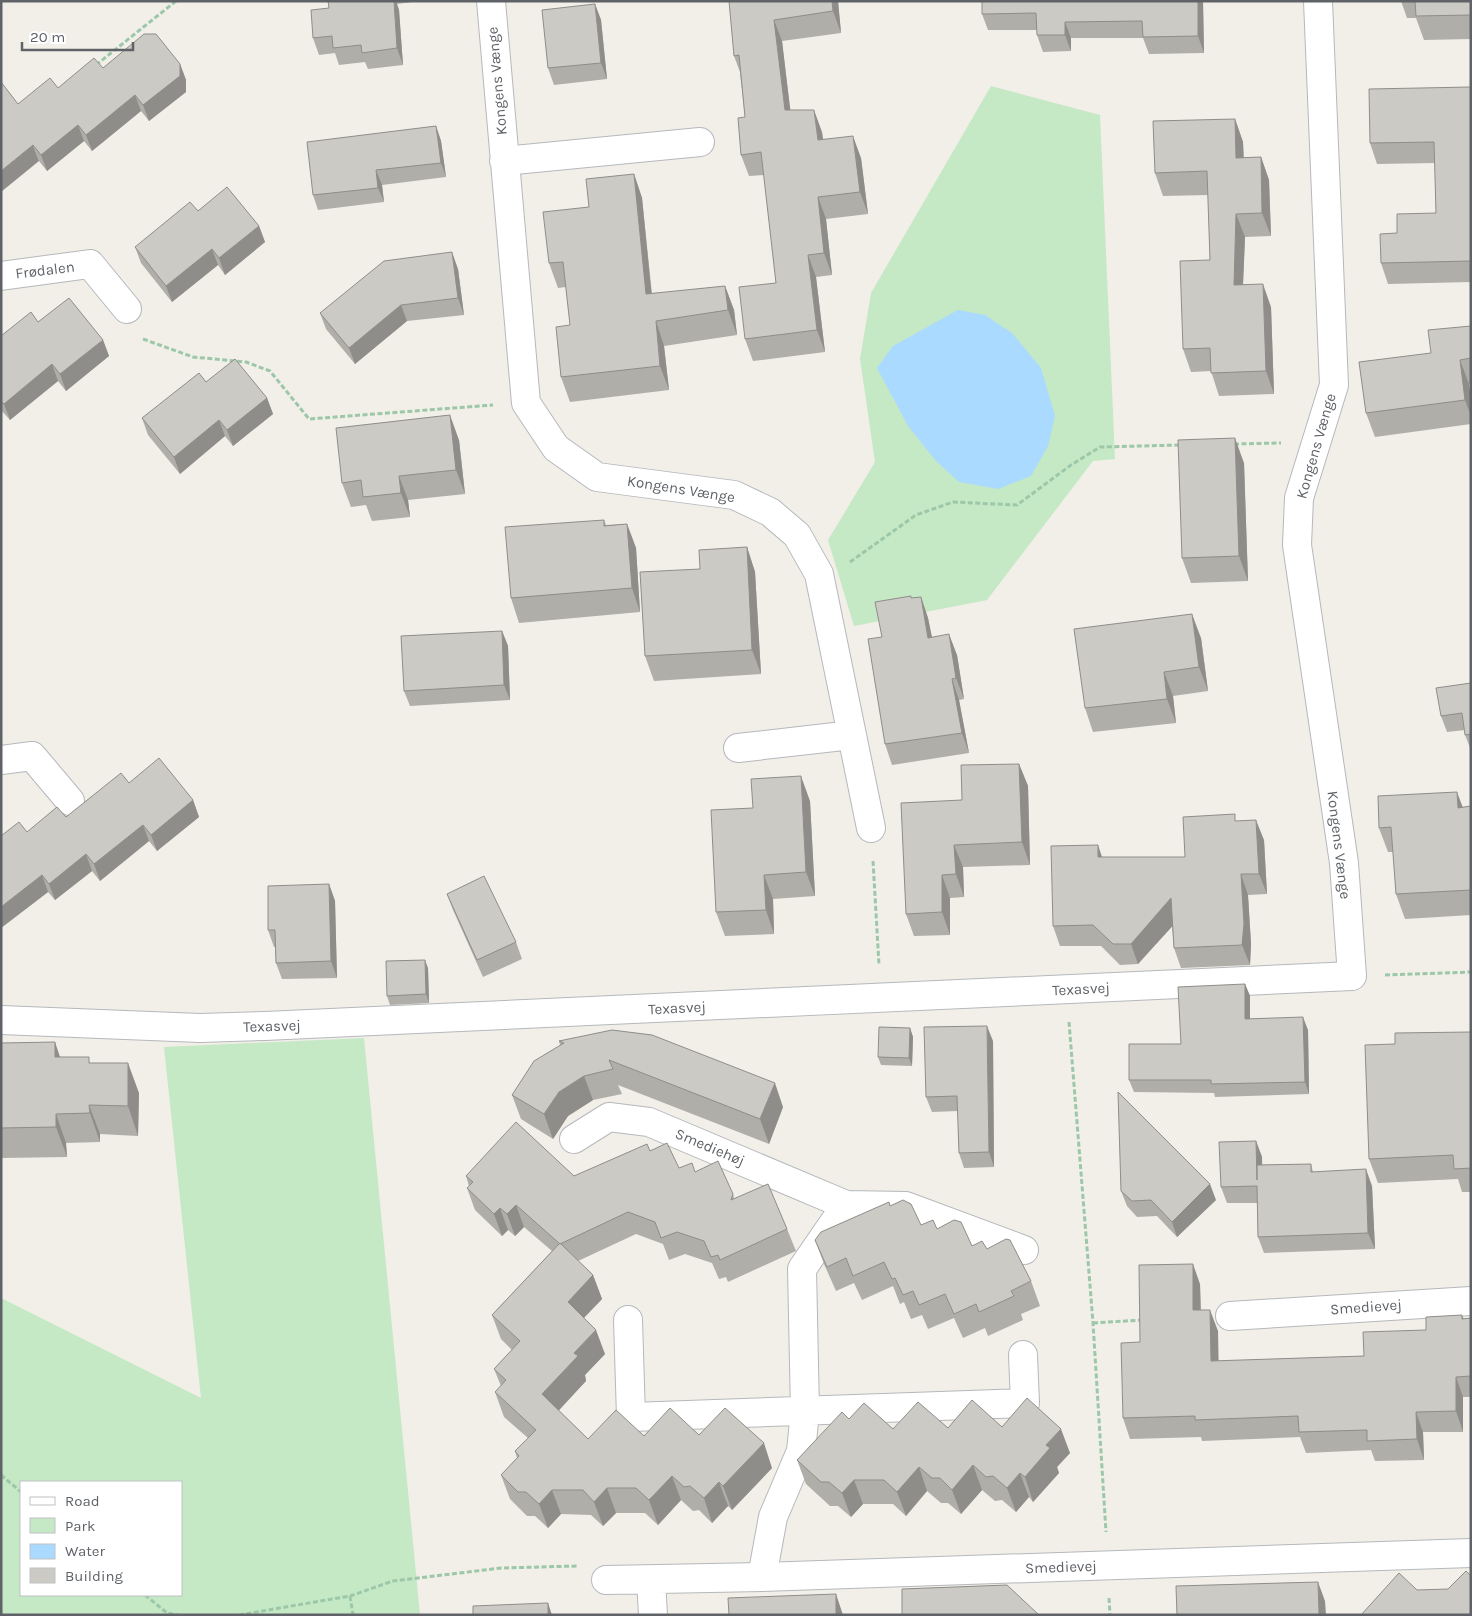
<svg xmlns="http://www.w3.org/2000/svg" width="1472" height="1616" viewBox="0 0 1472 1616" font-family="Karla,sans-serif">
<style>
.green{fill:#c5e8c5;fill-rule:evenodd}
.water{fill:#aadaff}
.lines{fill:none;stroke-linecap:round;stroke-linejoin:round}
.minor-casing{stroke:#b5b8bc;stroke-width:30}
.path{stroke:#9cc7a9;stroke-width:3;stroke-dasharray:5 2.5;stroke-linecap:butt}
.minor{stroke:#fff;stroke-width:28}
.wall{fill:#afaea9}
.shaded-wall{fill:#8f8d8a}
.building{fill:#cccac5;stroke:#8f8d8a}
.labels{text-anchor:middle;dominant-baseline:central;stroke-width:4.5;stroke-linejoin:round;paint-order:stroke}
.street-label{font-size:15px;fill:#5f6368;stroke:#fff}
</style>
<rect width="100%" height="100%" fill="#f1efe8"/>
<path class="green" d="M991 86 1100 115 1115 459 1093 461 987 600 854 626 828 540 875 462 860 359 871 293Z
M364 1038 420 1615H1V1298L201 1398 164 1047ZM21 1482H181V1595H21Z"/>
<path class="water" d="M958 310 985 315 1012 333 1041 368 1055 416 1048 446 1031 476 998 489 959 482 936 461 908 426 877 368 893 346Z"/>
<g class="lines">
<g class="minor-casing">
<path id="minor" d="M491 1 526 403 556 448 597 477 734 495 770 512 797 535 819 574 871 828
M504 161 700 142
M1 276 90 264 127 309
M738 748 852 735
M1 760 32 756 70 801
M1 1020 200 1028 265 1026 1352 976 1344 863 1297 545 1299 498 1334 385 1318 1
M574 1139 609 1117 649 1122 846 1205 906 1206 1024 1250
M1230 1316 1471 1301
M628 1320 631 1417 1025 1403 1023 1355
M762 1577 773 1517 801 1451 805 1412 802 1269 846 1205
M606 1580 762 1577 1471 1553
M651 1580 653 1615"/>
</g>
<path class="path" d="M96 65 176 1
M143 339 193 357 246 362 270 371 309 419 493 405
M1234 444 1281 443
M850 562 916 515 953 502 1017 505 1071 465 1100 447 1181 445
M873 861 879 965
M1385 975 1471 972
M1069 1022 1093 1323 1106 1532
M1093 1323 1142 1320
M1 1475 21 1492
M145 1595 167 1613 178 1615
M350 1596 353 1615
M1109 1598 1110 1615
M239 1615 350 1596 393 1581 501 1568 578 1566"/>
<use href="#minor" class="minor"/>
</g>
<path class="wall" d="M328 1H420L397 4 399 10 403 65 368 69 365 62 339 65 335 53 319 55 313 38 329 8Z
M729 1H838L841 33 782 41 790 110 822 132 823 139 861 158 868 214 826 219 832 275 816 277 825 352 753 361 745 339 776 283 764 175 749 176 741 155 745 117 740 72 734 56Z
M1203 1 1204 53 1149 54 1143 38H1071V51L1043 52 1037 35V30H988L982 14Z
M1401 1H1471V39L1424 40 1416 18H1407Z
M595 4 601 20 607 79 554 85 548 68Z
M180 64 186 80V92L149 121 141 111 92 151 84 141 47 171 39 161 18 104 58 88 103 68Z
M1471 87V282L1388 284 1381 263 1397 233 1436 213 1435 163 1377 164 1370 143Z
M1235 119 1243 142 1244 158 1261 157 1269 180 1271 236 1245 237 1243 285 1271 307 1274 394 1219 396 1211 371 1191 372 1183 349 1210 260 1208 195 1163 196 1155 173Z
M436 126 441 141 446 177 382 185 384 202 318 210 313 195Z
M634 174 642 198 652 294 725 286 734 310 737 335 664 346 669 390 570 402 561 377 570 325 566 287 558 288 549 263 589 207Z
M198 211 259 226 265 242 225 275 218 265 172 302 141 263 135 247Z
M458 269 464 315 407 321 355 364 326 329 320 313Z
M38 322 103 340 109 356 66 391 58 381 10 420 1 410V336Z
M1471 326V384H1469L1471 401V424L1375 437 1366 413 1431 353Z
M206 382 267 398 273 414 233 446 225 436 180 474 148 435 142 418Z
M459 440 465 494 408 500 410 517 372 521 366 505 351 507 342 483Z
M1244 463 1248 581 1191 583 1182 558Z
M604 520 606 525 627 524 636 548 640 612 519 623 511 598Z
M747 547 755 572 761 674 654 681 645 656 700 569Z
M921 597 928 618 932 637 957 655 964 699 959 700 969 753 892 765 885 744 882 637 912 598Z
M502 631 508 646 510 700 410 706 404 691Z
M1201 638 1208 691 1173 696 1176 723 1093 732 1085 708Z
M1471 683V750L1465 735V730L1447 732 1441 716Z
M1019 764 1028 786 1030 865 963 867 964 897 950 898V935L914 936 906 914 962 800Z
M129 783 193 800 199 817 157 851 149 841 100 881 92 871 55 900 48 892 1 928V836L27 832 66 817Z
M810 801 815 896 773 899 774 934 725 936 716 912 753 808Z
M1471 806V915L1405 919 1396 894 1393 852H1388L1379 828 1463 807Z
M1237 821 1264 840 1267 894 1248 895 1251 944 1250 965 1181 968 1174 948 1172 925 1138 964 1120 965 1101 946H1060L1053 926 1102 857H1185Z
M329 884 335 901 337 978 282 979 276 963 275 947H274L268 930Z
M447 894 516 942 522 959 483 977 453 910Z
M428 968 429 1003 390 1005 387 996Z
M1245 984 1250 996V1019L1308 1030 1309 1094 1215 1097 1214 1093 1134 1092 1129 1080 1181 1044Z
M910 1028 913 1037 912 1066 881 1065 878 1057Z
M1471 1032V1192H1462L1458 1179 1378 1183 1369 1159 1395 1044Z
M559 1041 783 1107 769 1144 618 1085 622 1094 593 1100 568 1116 553 1139 521 1119 512 1095 560 1045Z
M993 1041 994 1167 964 1168 959 1153 958 1111 932 1112 926 1097Z
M1 1043 60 1057 91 1063 139 1093 138 1136 100 1134V1142L66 1143 67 1157 1 1158Z
M1256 1141 1262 1157V1165L1311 1164 1313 1172 1372 1186 1375 1249 1264 1253 1258 1237 1257 1203H1227L1221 1187Z
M650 1151 679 1168 695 1172 733 1194 734 1198 787 1229 796 1251 728 1282 726 1277 719 1279 712 1263 685 1254 669 1260 663 1244 636 1234 578 1261 593 1275 602 1299 584 1318 605 1354 585 1375 586 1381 558 1410 588 1439 644 1436 699 1435 772 1468 732 1510 728 1506 712 1523 699 1510 693 1511 681 1500 658 1525 645 1513H616L603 1526 591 1515 561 1514 548 1528 535 1516H527L510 1499 501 1475 517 1458 515 1451 528 1438 504 1417 495 1392 501 1386 494 1369 512 1350 501 1339 492 1315 552 1251 524 1227 515 1236 508 1230 502 1236 475 1210 467 1188 469 1186 466 1176H574Z
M1121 1191 1216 1200 1177 1237 1157 1216 1137 1217 1127 1206Z
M890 1206 921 1225 937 1229 972 1246 987 1249 1031 1281 1040 1306 1021 1314 1023 1320 988 1336 985 1328 963 1338 954 1318 928 1329 922 1315 911 1319 904 1302 900 1304 893 1286 862 1300 854 1283 836 1291 824 1264 815 1240Z
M1200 1284 1201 1310 1218 1331V1361L1364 1356 1462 1315 1464 1319 1471 1318V1397H1463V1432H1423L1424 1460 1375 1461 1371 1450 1306 1453 1300 1437 1202 1441 1201 1437 1130 1439 1123 1418 1140 1342Z
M849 1419 893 1429 1002 1427 1070 1453 1057 1467 1059 1473 1033 1502 1029 1497 1016 1512 1002 1500 995 1501 982 1490 961 1514 948 1503H941L927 1491 906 1516 893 1504H863L851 1517 838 1506H830L806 1484 797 1460Z"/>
<path class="shaded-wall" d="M394 1H396L399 10 403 65 397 48Z
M832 1H838L841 33 833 11Z
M1198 1H1203L1204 53 1198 36Z
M595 4 601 20 607 79 601 63Z
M774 20 782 41 793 132 785 110Z
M1065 22 1071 38V51L1065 35Z
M180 64 186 80V92L149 121 143 105Z
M135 95 141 111 92 151 86 135Z
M814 110 822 132 826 162 818 140Z
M1235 119 1243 142 1244 181 1236 158Z
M78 125 84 141 47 171 41 155Z
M436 126 441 141 446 177 441 163Z
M853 136 861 158 868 214 860 192Z
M33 145 39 161 1 192V171Z
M1261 157 1269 180 1271 236 1262 213Z
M376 170 382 185 384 202 378 188Z
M634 174 642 198 654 319 646 294Z
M818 197 826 219 832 275 824 253Z
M1236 214 1245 237 1242 308 1234 285Z
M259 226 265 242 225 275 219 258Z
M212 249 218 265 172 302 166 286Z
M452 252 458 269 464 315 458 298Z
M808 255 816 277 825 352 817 330Z
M1263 284 1271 307 1274 394 1266 371Z
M725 286 734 310 737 335 728 310Z
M401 305 407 321 355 364 349 348Z
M656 321 664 346 669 390 660 366Z
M103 340 109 356 66 391 60 374Z
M1460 360 1469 384 1471 401V416L1465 400Z
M52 364 58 381 10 420 4 404Z
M267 398 273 414 233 446 227 430Z
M450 415 459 440 465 494 456 470Z
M219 420 225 436 180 474 174 457Z
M1235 438 1244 463 1248 581 1239 556Z
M399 476 408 500 410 517 401 493Z
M627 524 636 548 640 612 632 588Z
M747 547 755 572 761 674 752 650Z
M921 597 928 618 936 658 928 638Z
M1192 614 1201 638 1208 691 1199 667Z
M502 631 508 646 510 700 504 685Z
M949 634 957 655 964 699 956 678Z
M1164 672 1173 696 1176 723 1167 699Z
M952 679 959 700 969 753 962 733Z
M1019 764 1028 786 1030 865 1022 842Z
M801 776 810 801 815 896 806 872Z
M1457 792 1466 816 1458 808Z
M193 800 199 817 157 851 151 835Z
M1256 820 1264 840 1267 894 1259 874Z
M143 825 149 841 100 881 94 864Z
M954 845 963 867 964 897 956 874Z
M1098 845 1105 866 1098 857Z
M86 854 92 871 55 900 49 884Z
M1241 874 1248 895 1251 944 1250 965 1242 945Z
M42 875 48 892 1 928V907Z
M764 875 773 899 774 934 766 910Z
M942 875 950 898V935L942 912Z
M329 884 335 901 337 978 331 961Z
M1171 898 1179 919 1138 964 1131 944Z
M425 960 428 968 429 1003 426 994Z
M1245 984 1250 996V1032L1245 1019Z
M1303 1017 1308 1030 1309 1094 1305 1082Z
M987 1026 993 1041 994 1167 989 1152Z
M910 1028 913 1037 912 1066 909 1058Z
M55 1042 65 1072 55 1057Z
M128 1063 139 1093 138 1136 128 1106Z
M584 1076 593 1100 568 1116 553 1139 544 1114 559 1092Z
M775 1083 783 1107 769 1144 760 1119Z
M89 1105 100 1134V1142L90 1113Z
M56 1114 66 1143 67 1157 56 1127Z
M1256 1141 1262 1157 1263 1197 1257 1180Z
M1366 1169 1372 1186 1375 1249 1368 1233Z
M1210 1184 1216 1200 1177 1237 1172 1222Z
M516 1205 524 1227 515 1236 507 1214Z
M500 1208 508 1230 502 1236 494 1214Z
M1193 1264 1200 1284 1201 1331 1193 1310Z
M593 1275 602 1299 576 1326 568 1302Z
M1210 1310 1218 1331 1219 1381 1211 1361Z
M596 1330 605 1354 585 1375 586 1381 551 1419 542 1394 574 1353Z
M1456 1377 1463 1397V1432L1456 1411Z
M1416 1412 1423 1432 1424 1460 1417 1439Z
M1061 1429 1070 1453 1057 1467 1059 1473 1033 1502 1025 1477 1046 1445Z
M764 1443 772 1468 732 1510 723 1486Z
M973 1465 982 1490 961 1514 952 1490Z
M919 1467 927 1491 906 1516 897 1492Z
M1020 1473 1029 1497 1016 1512 1007 1488Z
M672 1476 681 1500 658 1525 649 1500Z
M854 1480 863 1504 851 1517 842 1493Z
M719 1482 728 1506 712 1523 704 1498Z
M607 1488 616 1513 603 1526 594 1502Z
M552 1490 561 1514 548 1528 539 1504Z
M1318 1582 1325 1601 1326 1615H1319Z
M836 1594 843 1615H836Z
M548 1603 552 1615H548Z"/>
<path class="building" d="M328 1H394L397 48 362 53 361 45 333 48 332 36 313 38 311 10 329 8Z
M729 1H832L833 11 774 20 785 110H814L818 140 853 136 860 192 818 197 824 253 808 255 817 330 745 339 739 287 776 283 761 152 741 155 738 118 745 117 739 55 734 56Z
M982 1H1198V36L1143 37 1142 21 1065 22V35H1037L1036 13 982 14Z
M1415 1H1471V15L1416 16Z
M595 4 601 63 548 68 542 10Z
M144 34H156L180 64V76L143 105 135 95 86 135 78 125 41 155 33 145 1 171V82L18 104 50 78 58 88 94 58 103 68Z
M1471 87V261L1381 263 1380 234 1397 233V214L1436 213 1434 142 1370 143 1369 89Z
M1235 119 1236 158 1261 157 1262 213 1236 214 1234 285 1263 284 1266 371 1211 373 1210 348 1183 349 1180 261 1210 260 1207 171 1155 173 1153 121Z
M436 126 441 163 376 170 378 188 313 195 307 142Z
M634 174 646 294 725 286 728 310 656 321 660 366 561 377 556 327 570 325 563 262 549 263 543 212 589 207 586 179Z
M227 187 259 226 219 258 212 249 166 286 135 247 190 202 198 211Z
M452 252 458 298 401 305 349 348 320 313 384 261Z
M69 298 103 340 60 374 52 364 4 404 1 401V336L31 312 38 322Z
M1471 326V358L1460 360 1465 400 1366 413 1359 362 1431 353 1428 330Z
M235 359 267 398 227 430 219 420 174 457 142 418 199 373 206 382Z
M450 415 456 470 399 476 401 493 363 497 361 480 342 483 336 428Z
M1235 438 1239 556 1182 558 1178 440Z
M604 520V526L627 524 632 588 511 598 505 527Z
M747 547 752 650 645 656 640 572 700 569 699 550Z
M911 596V598L921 597 928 638 949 634 956 678 952 679 962 733 885 744 868 639 882 637 875 602Z
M1192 614 1199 667 1164 672 1167 699 1085 708 1074 629Z
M502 631 504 685 404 691 401 636Z
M1471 683V734L1465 735 1462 713 1441 716 1436 688Z
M159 758 193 800 151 835 143 825 94 864 86 854 49 884 42 875 1 907V836L19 822 27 832 57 807 66 817 121 773 129 783Z
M1019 764 1022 842 954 845 956 874 942 875V912L906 914 901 803 962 800 961 765Z
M801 776 806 872 764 875 766 910 716 912 711 810 753 808 751 779Z
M1457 792 1458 808 1471 806V890L1396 894 1391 827 1379 828 1378 796Z
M1235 814V821L1256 820 1259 874H1241L1244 924 1242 945 1174 948 1171 898 1131 944H1113L1093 925 1053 926 1051 846 1098 845V857H1185L1183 817Z
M484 876 516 942 477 960 447 894Z
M329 884 331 961 276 963 275 930H268V886Z
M425 960 426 994 387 996 386 961Z
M1245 984V1019L1303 1017 1305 1082 1211 1084V1080H1129V1044H1181L1178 987Z
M987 1026 989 1152 959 1153 957 1096 926 1097 924 1027Z
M879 1027 910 1028 909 1058 878 1057Z
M612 1030 652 1035 775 1083 760 1119 609 1060 613 1069 584 1076 559 1092 544 1114 512 1095 534 1061 564 1043 559 1041Z
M1471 1032V1168L1454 1169 1453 1155 1369 1159 1365 1045 1395 1044V1033Z
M55 1042V1057H89V1063H128V1106L89 1105 90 1113 56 1114V1127L1 1128V1043Z
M1118 1092 1210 1184 1172 1222 1151 1200 1132 1201 1121 1191Z
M516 1122 574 1176 647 1144 650 1151 667 1143 679 1168 692 1163 695 1172 718 1161 733 1194 731 1200 768 1184 787 1229 720 1260 718 1255 711 1257 704 1241 677 1232 661 1238 655 1222 628 1212 560 1244 516 1205 507 1214 500 1208 494 1214 467 1188 473 1182 466 1176Z
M1256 1141 1257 1180V1165L1311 1164V1172L1366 1169 1368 1233 1258 1237 1257 1186 1221 1187 1219 1142Z
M903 1200 911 1204 921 1225 933 1220 937 1229 954 1220 961 1222 972 1246 982 1241 987 1249 1006 1239 1010 1240 1031 1281 1011 1291 1014 1296 979 1312 976 1304 954 1314 945 1294 919 1305 913 1291 903 1295 895 1278 892 1279 884 1262 853 1276 846 1258 827 1267 815 1240 821 1232 889 1202 890 1206Z
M560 1243 593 1275 568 1302 596 1330 574 1353 578 1356 542 1394 588 1439 616 1410 644 1436 670 1408 699 1435 725 1408 764 1443 723 1486 719 1482 704 1498 690 1486 684 1487 672 1476 649 1500 636 1488H607L594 1502 583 1490H552L539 1504 526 1492H518L501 1475 519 1456 515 1451 536 1430 495 1392 506 1380 494 1369 520 1341 492 1315Z
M1193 1264V1310H1210L1211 1361 1364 1356 1363 1332 1426 1330V1317L1462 1315V1319L1471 1318V1376L1456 1377V1411L1416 1412 1417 1439 1367 1441V1430L1299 1432 1298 1416 1195 1420V1416L1123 1418 1121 1343 1140 1342 1139 1265Z
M1027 1398 1061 1429 1046 1445 1050 1448 1025 1477 1020 1473 1007 1488 993 1476 986 1477 973 1465 952 1490 940 1478H932L919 1467 897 1492 884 1480H854L842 1493 829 1482H821L797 1460 842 1412 849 1419 864 1403 893 1429 918 1402 948 1428 972 1400 1002 1427Z
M1466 1571 1471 1576V1615H1361L1399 1573 1417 1590 1448 1589Z
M1318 1582 1319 1615H1177L1176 1586Z
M1007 1585 1039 1615H902V1589Z
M836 1594V1615H729L728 1598Z
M548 1603V1615H473V1606Z"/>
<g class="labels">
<g class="street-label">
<text transform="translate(497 81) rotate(-95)">Kongens Vænge</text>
<text transform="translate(45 270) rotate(-7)">Frødalen</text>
<text transform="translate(1316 446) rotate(-74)">Kongens Vænge</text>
<text transform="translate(681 489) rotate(9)">Kongens Vænge</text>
<text transform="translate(1339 845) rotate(83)">Kongens Vænge</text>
<text transform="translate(1081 989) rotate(-3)">Texasvej</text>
<text transform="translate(677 1008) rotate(-3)">Texasvej</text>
<text transform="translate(272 1026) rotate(-2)">Texasvej</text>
<text transform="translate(710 1147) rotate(23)">Smediehøj</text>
<text transform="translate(1366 1307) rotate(-4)">Smedievej</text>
<text transform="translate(1061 1567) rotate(-2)">Smedievej</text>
</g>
</g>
<rect width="1472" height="1616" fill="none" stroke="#5f6368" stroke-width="5"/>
<rect x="20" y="1481" width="162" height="115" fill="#ffffff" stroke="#bfc1c3"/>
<rect x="30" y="1497" width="25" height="8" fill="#ffffff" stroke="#bfc1c3"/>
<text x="65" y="1506" font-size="15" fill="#5f6368">Road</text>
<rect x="30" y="1518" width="25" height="15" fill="#c5e8c5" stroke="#bfc1c3"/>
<text x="65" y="1531" font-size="15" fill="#5f6368">Park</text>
<rect x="30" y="1544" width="25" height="15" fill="#aadaff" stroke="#bfc1c3"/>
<text x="65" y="1556" font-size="15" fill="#5f6368">Water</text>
<rect x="30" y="1568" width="25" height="15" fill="#cccac5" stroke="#bfc1c3"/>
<text x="65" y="1581" font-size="15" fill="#5f6368">Building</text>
<path d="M22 42v8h111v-8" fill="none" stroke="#5f6368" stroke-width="2.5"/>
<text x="30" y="42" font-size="15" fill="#5f6368" stroke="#ffffff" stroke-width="4" paint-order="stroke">20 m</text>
</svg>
